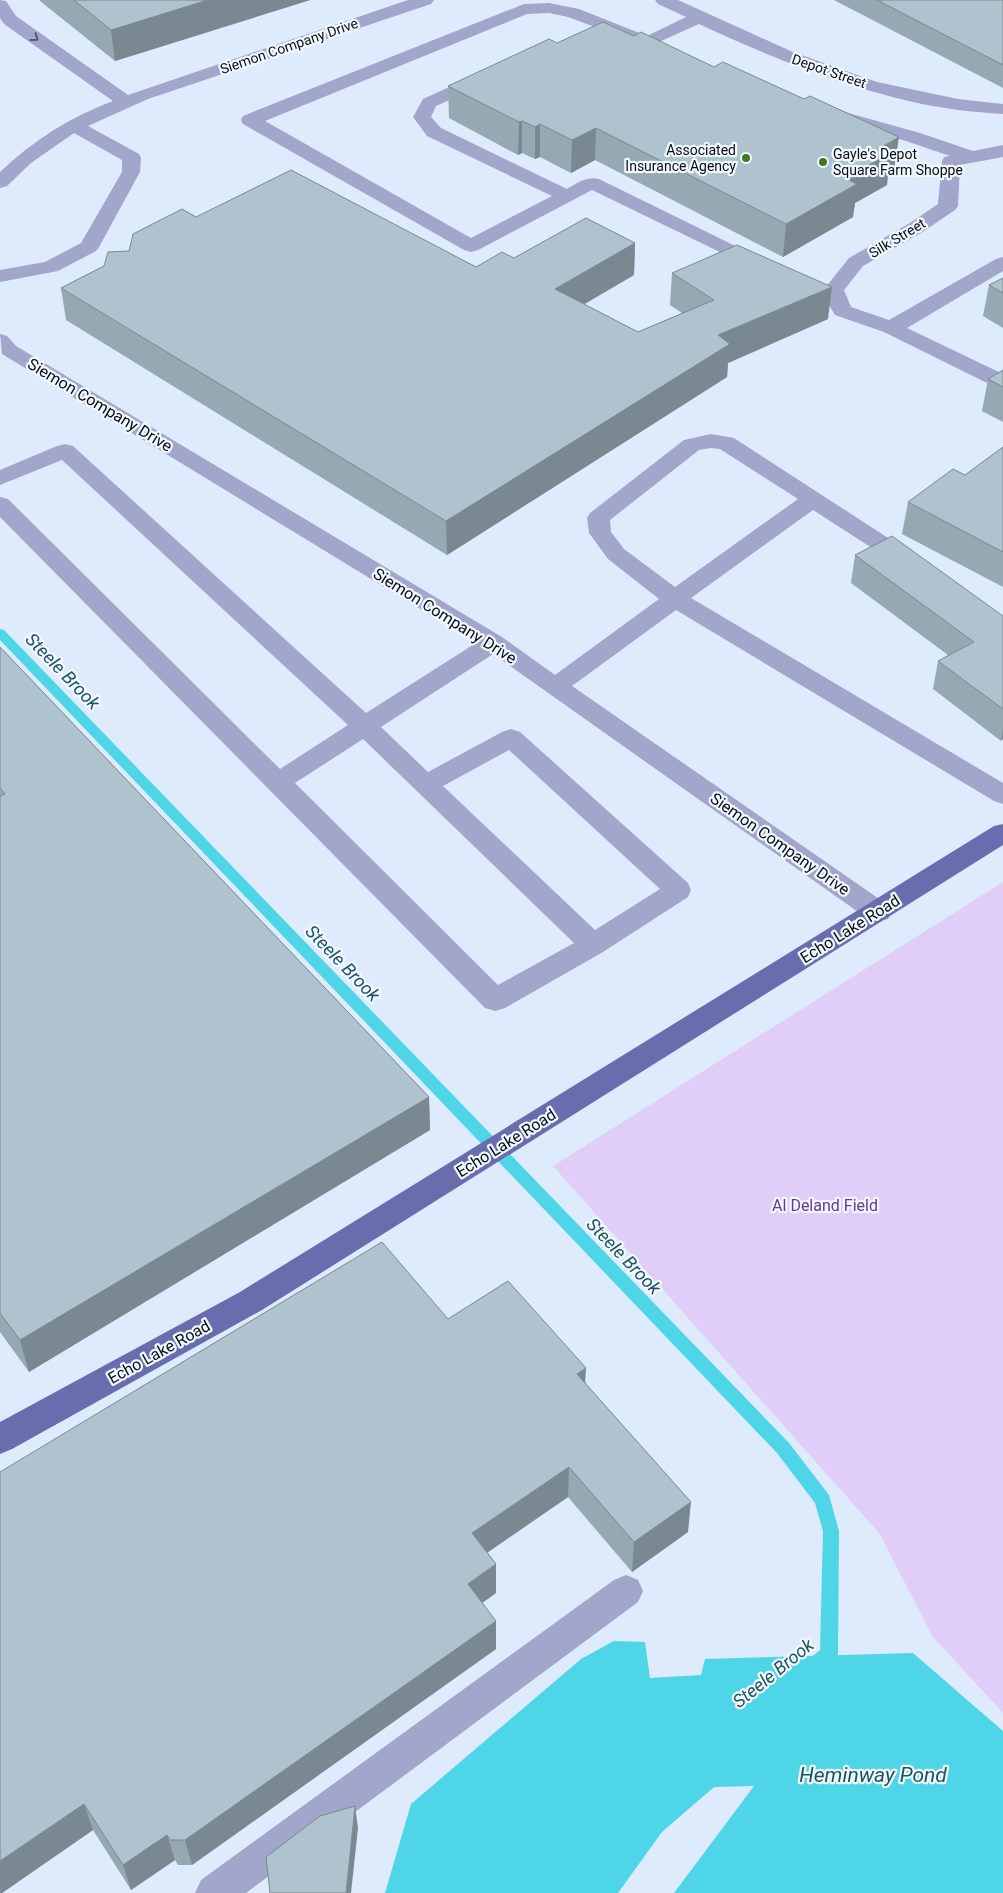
<svg xmlns="http://www.w3.org/2000/svg" width="1003" height="1893" viewBox="0 0 1003 1893" font-family="Roboto,sans-serif">
<style>
.green{fill:#e0cef9}
.water{fill:#4fd5e8}
.lines{fill:none;stroke-linecap:round;stroke-linejoin:round}
.stream{fill:#4fd5e8;fill-rule:evenodd}
.minor{fill:#a2a6cb;fill-rule:evenodd}
.major{fill:#696cad;fill-rule:evenodd}
.wall{fill:#96a8b2}
.shaded-wall{fill:#7a8891}
.building{fill:#afc3cf;stroke:#7a8891}
.oneway{stroke:#565a6f}
.poi-dot{fill:#3f7c18;stroke:#f2f8ff;stroke-width:2}
.labels{text-anchor:middle;dominant-baseline:central;stroke-width:4.5;stroke-linejoin:round;paint-order:stroke}
.far-street-label{font-size:14px;fill:#090d13;stroke:#f2f8ff}
.far-poi-label{font-size:14px;fill:#090d13;stroke:#f2f8ff;text-anchor:end}
.street-label{font-size:16px;fill:#090d13;stroke:#f2f8ff}
.park-label{font-size:16px;fill:#663793;stroke:#f2f8ff}
.water-label{font-size:18px;font-style:italic;fill:#1c545c;stroke:#f2f8ff}
.near-water-label{font-size:21px;font-style:italic;fill:#1c545c;stroke:#f2f8ff}
</style>
<rect width="100%" height="100%" fill="#deebfd"/>
<path class="green" d="M1003 882V1713L933 1637 879 1533 553 1166Z"/>
<path class="water" d="M614 1641 645 1642 650 1678 701 1675 705 1659 913 1653 1003 1731V1893H674L754 1786 714 1787 662 1832 618 1893H385L411 1804 581 1659Z"/>
<g class="lines">
<path class="stream" d="M0 629 4 630 789 1443 829 1495 839 1531 838 1654 835 1660 815 1673 809 1671 806 1665 809 1659 820 1650 823 1531 815 1503 777 1453 0 640Z"/>
<path class="minor" d="M0 0 6 1 16 16 128 95 408 0H434L431 4 148 99 88 126 139 154 141 158 140 172 99 247 96 251 58 271 0 282V270L45 262 81 243 122 172V160L74 133 31 163 7 186 0 188V172C33 140 71 117 113 101L4 24 0 18Z
M655 0H678L793 52 877 82 958 99 1003 104V114C973 112 943 109 913 102 838 85 768 56 699 24L648 47 568 17 549 13 527 14 265 121 471 238 552 196 427 136 413 117 423 99 476 75 482 74 488 75 491 79 488 83 436 106 431 117 441 128 567 189C577 183 587 176 599 179L766 261 769 265 766 269 759 271 592 190 478 250 471 252 464 250 243 124 241 120 243 116 524 4 549 3 579 9 647 36 686 17 658 4Z
M841 111 920 133 973 151 1003 145V157L960 165 958 206 955 210 924 231 863 266 844 290 851 307 889 320 996 259 1003 257V271L907 328 1003 374V388L995 387 884 332 835 315 829 305 789 286 786 282 789 278 796 276 803 278 825 288 849 258 910 223 938 204 942 161 944 157 950 156 906 141 834 121 832 117 834 113Z
M0 334 7 336 16 346 502 637 555 675 659 599 608 559 589 533 587 518 590 513 684 440 711 434 734 438 919 558 923 563 919 568 911 570 903 568 813 510 691 598 1003 783V804L994 801 676 610 572 686 888 905 892 912 888 919 878 922 868 919 493 654 381 727 428 772 502 732 511 729 520 732 688 883 691 890 688 897 603 952 505 1008 495 1011 485 1008 0 517V497L8 499 280 769 348 725 62 460 0 485V470L57 446 65 444 73 446 366 713 476 643 2 354ZM711 448 720 449 798 499 675 587 624 549 611 532 610 520 699 450ZM363 739 574 943 498 985 295 783ZM509 750 660 889 595 930 443 786Z
M626 1575 638 1580 643 1591 638 1602 246 1893H195L201 1880 614 1580Z"/>
<path class="major" d="M1003 824V845L262 1310 12 1449 0 1454V1422L240 1292 994 826Z"/>
</g>
<path class="wall" d="M40 0H310L115 61 40 1Z
M834 0H1003V88Z
M557 43 894 170 888 173 887 185 855 203 853 217 783 257 595 160 571 173 540 157 535 159 522 153 518 155 449 118 448 86Z
M196 217 476 267 514 258 635 243 634 275 584 304 638 332 682 313 670 305 672 273 828 319 728 363 727 377 447 555 66 320 61 288 104 266 129 251Z
M1003 278V328L983 316 989 285Z
M1003 370V422L982 411 988 379Z
M1003 447V587L902 534 908 502 965 475Z
M855 555 1003 616V739L1001 741 933 689 938 661 948 655 851 583Z
M0 647 429 1097 430 1130 29 1372 0 1332Z
M448 1319 585 1382 688 1532 632 1572 568 1497 487 1553 496 1564V1593L482 1603 496 1649 192 1865H178L175 1860 131 1890 93 1830 2 1893H0Z"/>
<path class="shaded-wall" d="M208 0H310L115 61 111 30Z
M522 121V153L518 155 519 122Z
M540 124V157L535 159V127Z
M596 128 595 160 571 173 572 140Z
M899 137 894 170 888 173 887 185 855 203 853 217 783 257 786 224 845 178 880 148Z
M635 243 634 275 554 322 555 289Z
M832 287 828 319 728 363 727 377 447 555 446 521 718 335Z
M1003 730V739L1001 741Z
M429 1097 430 1130 29 1372 20 1340Z
M586 1368 584 1400 577 1374Z
M569 1467 568 1497 472 1563V1533Z
M691 1502 688 1532 632 1572 634 1542Z
M496 1564V1593L468 1613V1584Z
M496 1621V1649L192 1865 185 1840Z
M84 1804 93 1830 2 1893H0V1861Z
M355 1806 358 1828 351 1893H346Z
M167 1835 175 1860 131 1890 123 1865Z"/>
<path class="building" d="M74 0H208L111 30Z
M877 0H1003V65Z
M603 22 634 36 641 32 714 67 723 62 804 99 810 96 899 137 880 148 891 153 845 178 857 184 786 224 596 128 572 140 540 124 535 127 522 121 519 122 448 86 549 39 557 43Z
M291 170 476 267 502 252 514 258 586 218 635 243 555 289 638 332 714 300 672 273 737 245 832 287 718 335 730 344 446 521 61 288 104 266 108 252 129 251 133 234 182 209 196 217Z
M1003 278V293L989 285Z
M1003 370V387L988 379Z
M1003 447V552L908 502 953 469 965 475Z
M892 536 1003 616V709L938 661 974 642 855 555Z
M0 647 429 1097 20 1340 0 1313V796L5 794 0 788Z
M382 1242 448 1319 508 1281 586 1368 577 1374 691 1502 634 1542 569 1467 472 1533 496 1564 468 1584 496 1621 185 1840H170L167 1835 123 1865 84 1804 0 1861V1472Z
M355 1806 346 1893H270L266 1857 320 1816Z"/>
<defs><path id="oneway-chevron" d="M-2-3.5L2.5 0L-2 3.5" fill="none" stroke-width="1.6" stroke-linecap="round" stroke-linejoin="round" transform="scale(1.25)"/></defs>
<use class="oneway" href="#oneway-chevron" transform="translate(35 38) rotate(36)"/>
<g class="poi-dot">
<circle cx="746" cy="158" r="5"/>
<circle cx="823" cy="162" r="5"/>
</g>
<g class="labels">
<g class="far-street-label">
<text transform="translate(289 46) rotate(-19)">Siemon Company Drive</text>
<text transform="translate(829 71) rotate(19)">Depot Street</text>
<text transform="translate(897 238) rotate(-31)">Silk Street</text>
</g>
<g class="far-poi-label">
<text x="736" y="150">Associated<tspan x="736" dy="16">Insurance Agency</tspan></text>
<text x="833" y="154" text-anchor="start">Gayle's Depot<tspan x="833" dy="16">Square Farm Shoppe</tspan></text>
</g>
<g class="street-label">
<text transform="translate(100 405) rotate(31)">Siemon Company Drive</text>
<text transform="translate(445 616) rotate(32)">Siemon Company Drive</text>
<text transform="translate(780 844) rotate(35)">Siemon Company Drive</text>
<text transform="translate(850 929) rotate(-32)">Echo Lake Road</text>
<text transform="translate(506 1143) rotate(-32)">Echo Lake Road</text>
<text transform="translate(159 1352) rotate(-29)">Echo Lake Road</text>
</g>
<g class="park-label">
<text x="825" y="1205">Al Deland Field</text>
</g>
<g class="water-label">
<text transform="translate(63 671) rotate(46)">Steele Brook</text>
<text transform="translate(343 963) rotate(46)">Steele Brook</text>
<text transform="translate(624 1256) rotate(46)">Steele Brook</text>
<text transform="translate(773 1673) rotate(-39)">Steele Brook</text>
</g>
<g class="near-water-label">
<text x="873" y="1775">Heminway Pond</text>
</g>
</g>
</svg>
